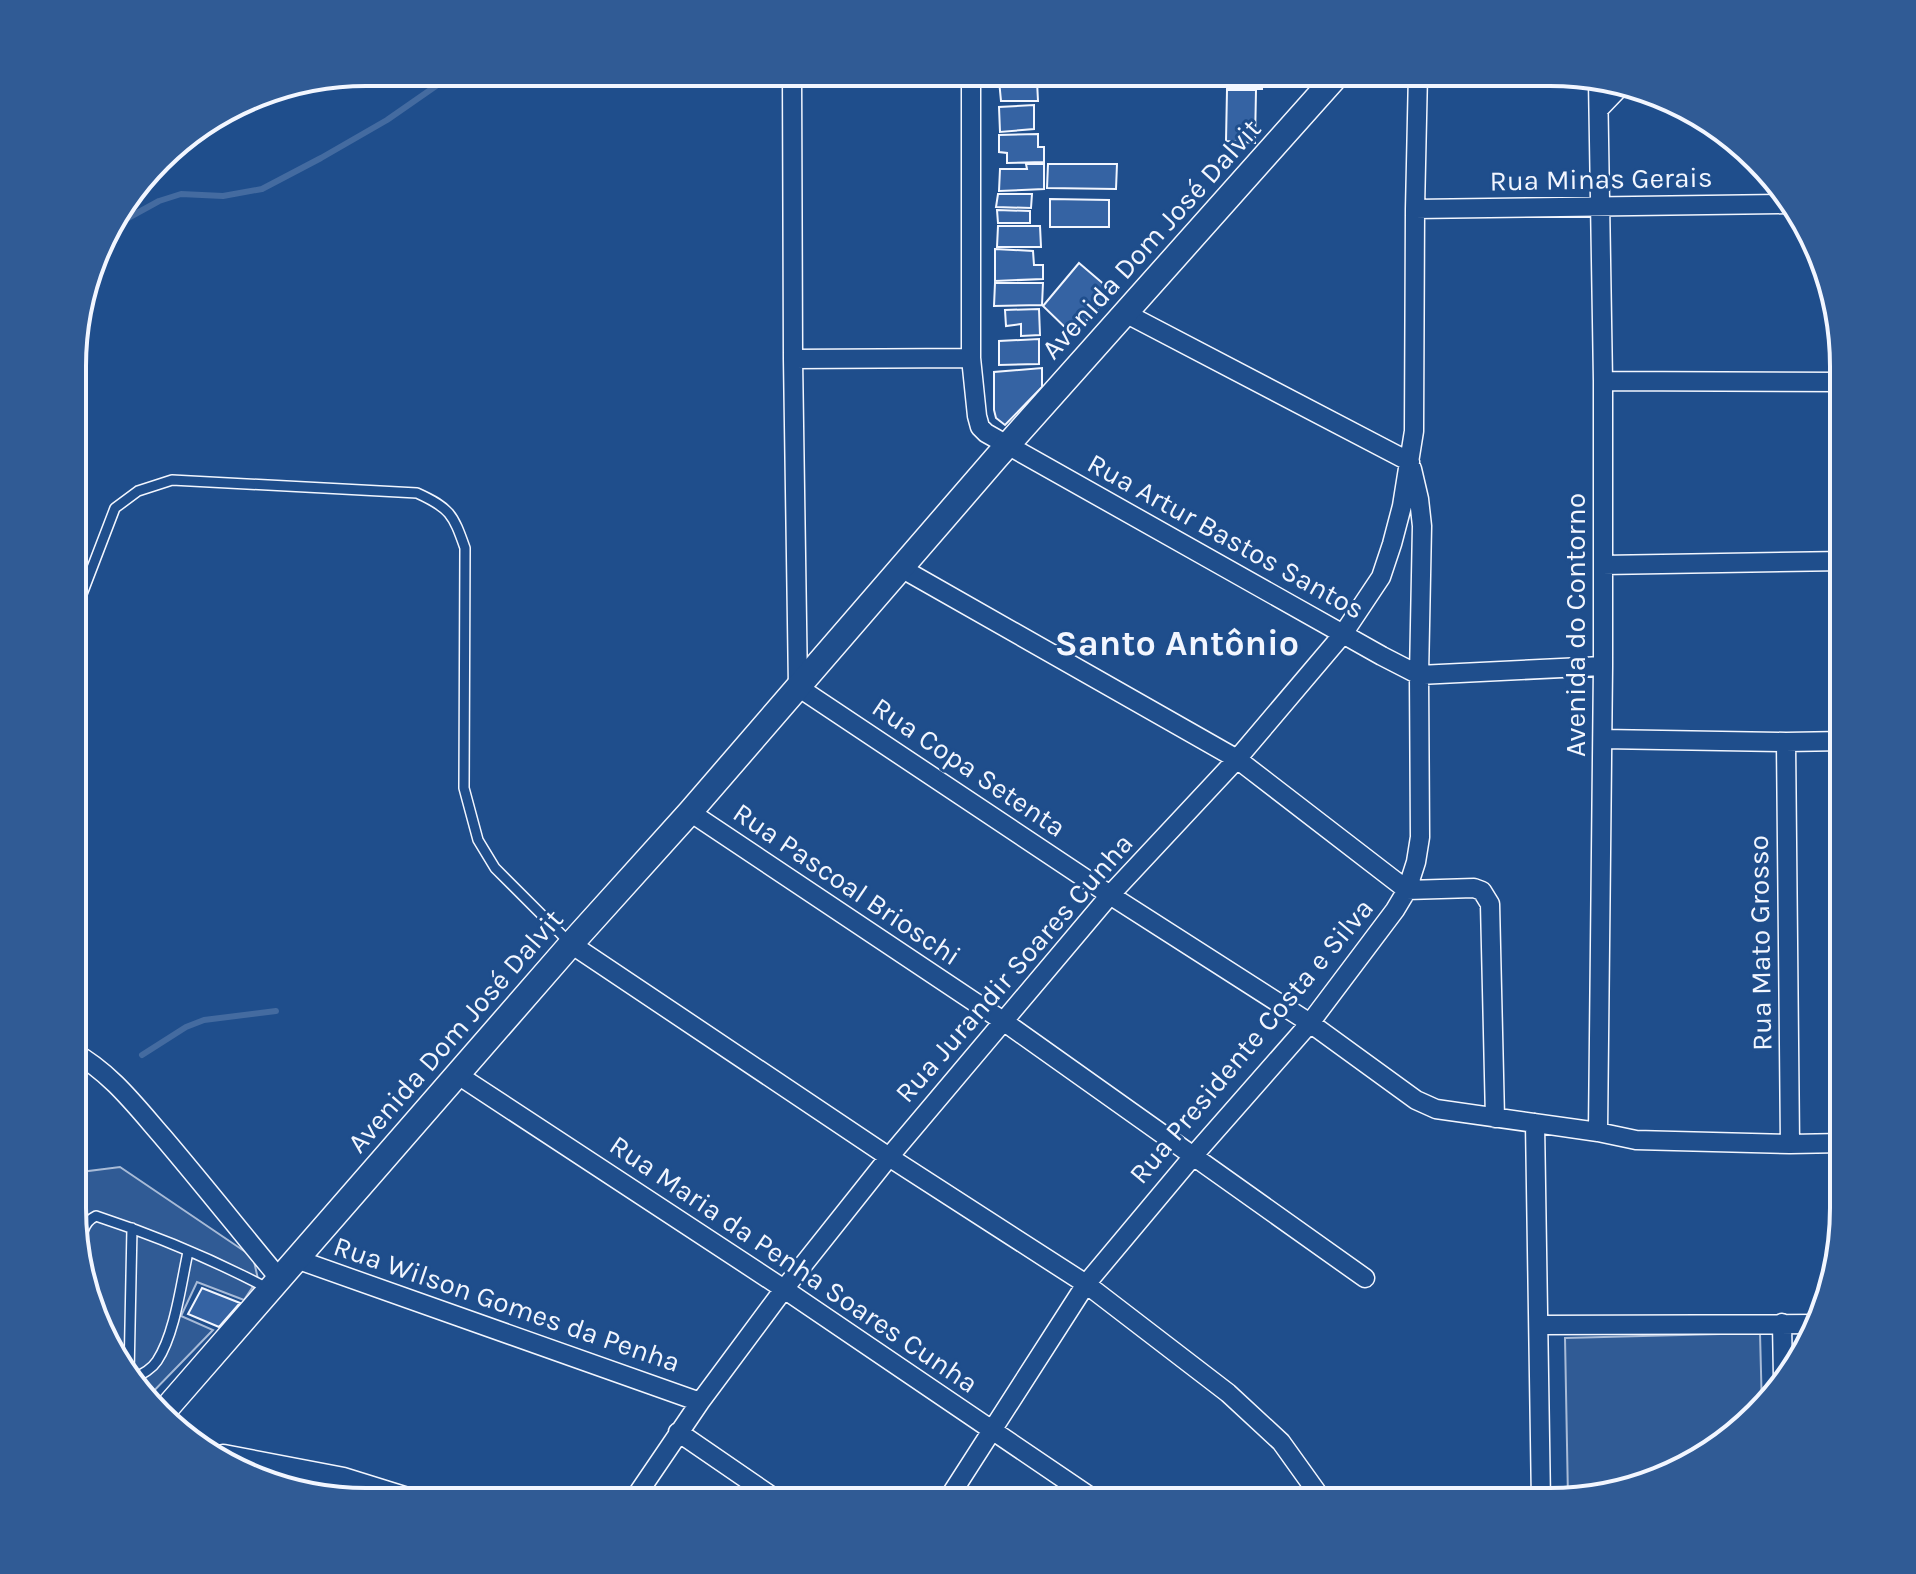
<svg xmlns="http://www.w3.org/2000/svg" width="1916" height="1574" viewBox="0 0 1916 1574" font-family="Karla,sans-serif">
<style>
.built{fill:#305b95;stroke:#a8bbd7;stroke-width:2}
.lines{fill:none;stroke-linecap:round;stroke-linejoin:round}
.stream{stroke:#446ba0;stroke-width:6}
.building{fill:#3563a3;stroke:#f2f6ff;stroke-width:2}
.lane-casing{stroke:#f2f6ff;stroke-width:12}
.street-casing{stroke:#f2f6ff;stroke-width:21}
.secondary-casing{stroke:#f2f6ff;stroke-width:27}
.primary-casing{stroke:#f2f6ff;stroke-width:31}
.lane{stroke:#1f4e8c;stroke-width:9}
.street{stroke:#1f4e8c;stroke-width:18}
.secondary{stroke:#1f4e8c;stroke-width:24}
.primary{stroke:#1f4e8c;stroke-width:28}
.labels{text-anchor:middle;dominant-baseline:central;stroke-width:6;stroke-linejoin:round;paint-order:stroke}
.street-label{font-size:28px;fill:#f2f6ff;stroke:#1f4e8c}
.district-label{font-size:36px;font-weight:bold;fill:#f2f6ff;stroke:#1f4e8c}
.rim{fill:none;stroke:#f2f6ff;stroke-width:4}
</style>
<rect width="100%" height="100%" fill="#1f4e8c"/>
<path class="built" d="M120 1167 253 1257 258 1279 244 1300 197 1282 181 1316 213 1330 146 1399 102 1337 73 1230V1173Z
M1760 1333 1762 1410 1758 1415 1663 1479 1568 1498 1565 1338Z"/>
<g class="lines">
<path class="stream" d="M108 229 159 201 181 194 223 196 262 189 321 158 387 120 446 79
M142 1055 186 1027 204 1020 276 1011"/>
</g>
<path class="building" d="M1228 72H1262V89H1227Z
M999 80 1037 81 1038 101H1001Z
M1227 90H1256L1255 143 1226 141Z
M1034 105V129L1000 132 999 107Z
M1038 134V147H1044V162L1007 163V153L999 152V135Z
M1026 164H1044V189L999 191 1000 169H1027Z
M1048 164H1117L1116 189 1047 188Z
M998 194H1032L1031 208 996 207Z
M1050 199 1109 200V227H1050Z
M997 210 1030 211V223H998Z
M998 226H1040L1041 247H997Z
M995 249 1033 251 1034 265H1043V279L995 281Z
M1079 263 1113 292 1073 335 1043 306Z
M995 283H1043L1042 305 994 306Z
M1039 309 1040 335 1021 336V324L1006 326 1005 310Z
M1039 339V364L999 365V341Z
M1042 368V387L1005 425 996 418 994 410V372Z
M202 1288 240 1303 219 1327 188 1314Z"/>
<g class="lines">
<g class="lane-casing">
<path id="lane" d="M74 615 115 508 138 491 172 480 417 493C450 508 453 514 465 548L464 788 478 840 495 868 571 944
M83 1264C83 1245 77 1225 96 1216 154 1235 212 1259 267 1288
M129 1375 132 1228
M132 1379C142 1374 151 1370 157 1361 175 1334 181 1284 188 1252"/>
</g>
<g class="street-casing">
<path id="street" d="M792 72 793 359 798 687 1110 895 1310 1023 1416 1100 1436 1109 1598 1132
M971 72V358L977 416 980 427 986 433 1382 656 1419 675 1603 666
M1598 80 1603 381V666L1598 1132 1636 1140 1790 1144 1843 1143
M1599 109 1622 85
M1415 209 1789 204
M1125 313 1410 462
M793 359 971 358
M1603 381 1844 382
M1603 565 1844 561
M901 568 1237 759 1407 890
M1603 739 1786 742 1844 741
M1786 742 1790 1144
M690 812 1003 1021 1365 1278
M1407 890 1474 888 1482 891 1490 904 1495 1118
M571 944 889 1157 1086 1284 1228 1393 1281 1442 1324 1502
M73 1052C110 1072 135 1105 162 1136 202 1183 240 1231 279 1278
M458 1075 784 1289 1098 1502
M1535 1123 1541 1502
M296 1259 700 1402
M1782 1323 1783 1378
M1539 1325 1819 1324
M678 1432 780 1502
M632 1502 700 1402 784 1289 889 1157 1110 895 1237 759 1343 634 1381 577 1392 544 1402 506 1414 431 1415 209 1418 73
M946 1502 1086 1284 1194 1155 1310 1023 1395 910 1407 890 1416 862 1420 837 1419 675 1422 526 1419 499 1412 469"/>
</g>
<g class="secondary-casing">
<path id="secondary" d="M159 1417 571 944 690 812 996 458 1340 72"/>
</g>
<g class="primary-casing">
<path id="primary" d="M223 1459 343 1482 404 1501"/>
</g>
<use href="#lane" class="lane"/>
<use href="#street" class="street"/>
<use href="#secondary" class="secondary"/>
<use href="#primary" class="primary"/>
</g>
<g class="labels">
<g class="street-label">
<text transform="translate(1601 179) rotate(-1)">Rua Minas Gerais</text>
<text transform="translate(1151 239) rotate(-48)">Avenida Dom José Dalvit</text>
<text transform="translate(1226 536) rotate(29)">Rua Artur Bastos Santos</text>
<text transform="translate(1575 625) rotate(-90)">Avenida do Contorno</text>
<text transform="translate(969 767) rotate(34)">Rua Copa Setenta</text>
<text transform="translate(847 884) rotate(34)">Rua Pascoal Brioschi</text>
<text transform="translate(1760 943) rotate(-91)">Rua Mato Grosso</text>
<text transform="translate(1014 968) rotate(-49)">Rua Jurandir Soares Cunha</text>
<text transform="translate(455 1031) rotate(-49)">Avenida Dom José Dalvit</text>
<text transform="translate(1251 1041) rotate(-50)">Rua Presidente Costa e Silva</text>
<text transform="translate(794 1264) rotate(34)">Rua Maria da Penha Soares Cunha</text>
<text transform="translate(507 1304) rotate(19)">Rua Wilson Gomes da Penha</text>
</g>
<g class="district-label">
<text x="1177" y="643">Santo Antônio</text>
</g>
</g>
<path d="M0 0H1916V1574H0ZM366 86H1550A280 280 0 0 1 1830 366V1208A280 280 0 0 1 1550 1488H366A280 280 0 0 1 86 1208V366A280 280 0 0 1 366 86Z" fill="#305b95" fill-rule="evenodd"/>
<path class="rim" d="M366 86H1550A280 280 0 0 1 1830 366V1208A280 280 0 0 1 1550 1488H366A280 280 0 0 1 86 1208V366A280 280 0 0 1 366 86Z"/>
</svg>
